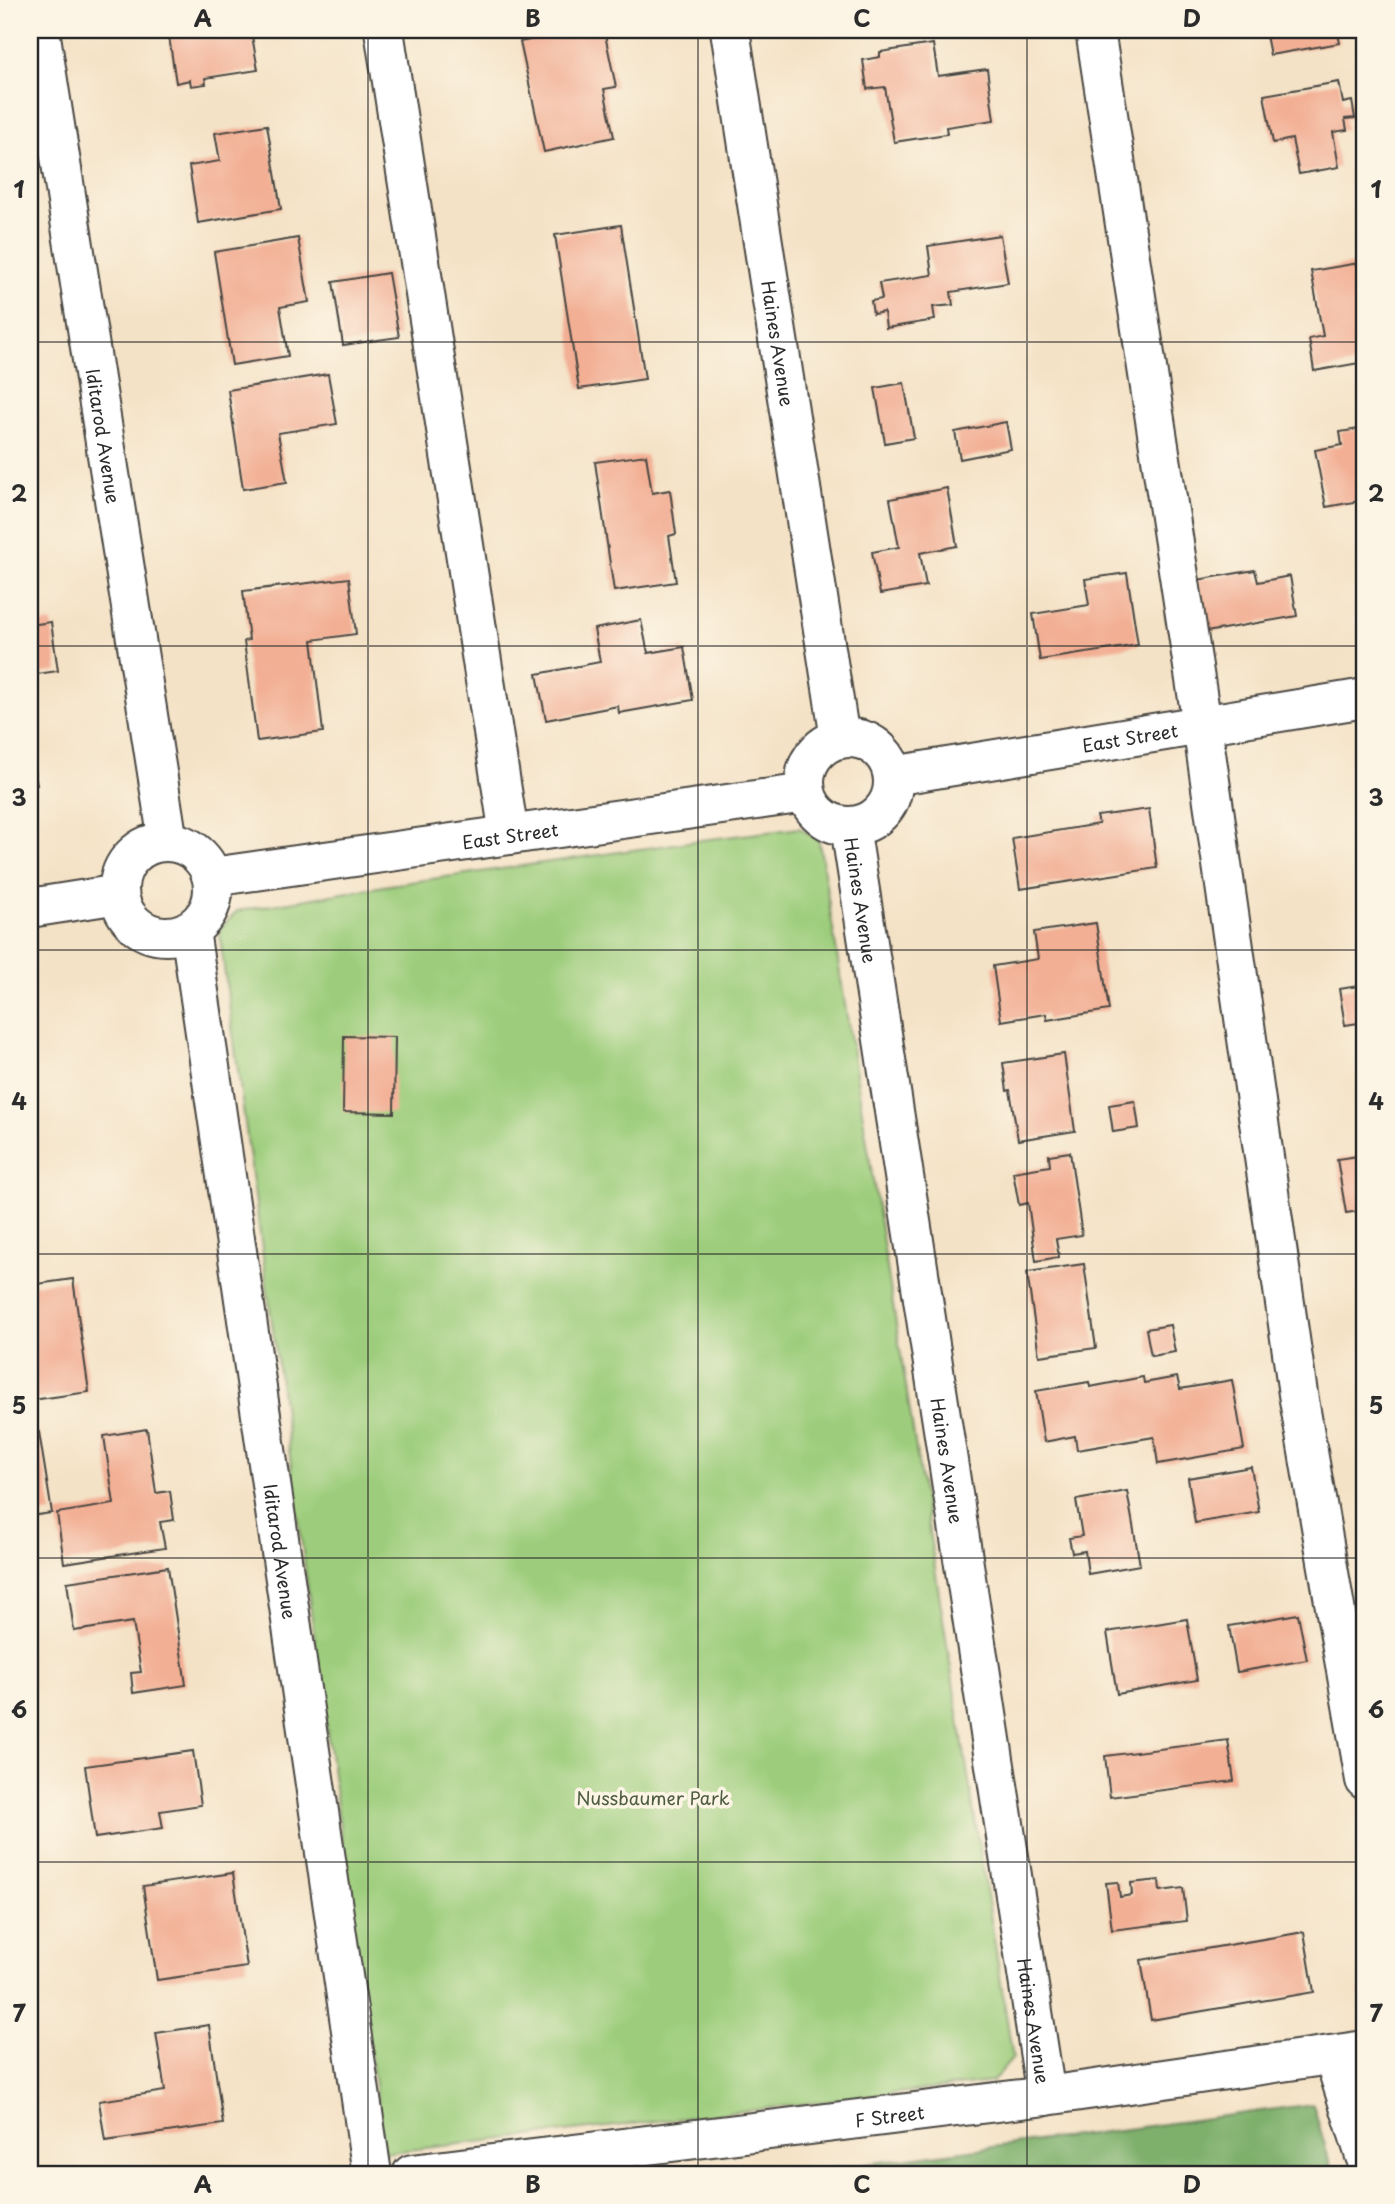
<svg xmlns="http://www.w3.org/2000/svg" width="1395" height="2204" viewBox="0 0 1395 2204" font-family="'Playpen Sans',sans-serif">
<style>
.green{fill:#9dcd7c;stroke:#647c54;stroke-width:2}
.forest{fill:#7eb06c;stroke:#546e4c;stroke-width:2}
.building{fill:#f2af94}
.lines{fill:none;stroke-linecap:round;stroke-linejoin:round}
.minor-casing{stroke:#494642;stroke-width:42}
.minor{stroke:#fff;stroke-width:38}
.grid{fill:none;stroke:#2b2b2b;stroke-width:2;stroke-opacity:0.55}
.labels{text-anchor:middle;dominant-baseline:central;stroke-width:7;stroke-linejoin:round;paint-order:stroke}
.street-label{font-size:18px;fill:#2b2b2b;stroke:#fcf5e5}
.park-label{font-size:18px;fill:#4d5c43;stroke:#fcf5e5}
.neatline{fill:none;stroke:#2b2b2b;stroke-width:2.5}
.grid-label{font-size:23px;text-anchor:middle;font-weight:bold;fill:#2b2b2b}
</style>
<rect width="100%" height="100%" fill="#fcf5e5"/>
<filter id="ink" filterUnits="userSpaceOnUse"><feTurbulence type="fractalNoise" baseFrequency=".0143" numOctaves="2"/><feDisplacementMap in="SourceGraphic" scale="14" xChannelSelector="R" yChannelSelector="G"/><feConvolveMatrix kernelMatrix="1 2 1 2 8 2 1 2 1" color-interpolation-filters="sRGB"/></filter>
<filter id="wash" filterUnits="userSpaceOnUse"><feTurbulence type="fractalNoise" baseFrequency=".00686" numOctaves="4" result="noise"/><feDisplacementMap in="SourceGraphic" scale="28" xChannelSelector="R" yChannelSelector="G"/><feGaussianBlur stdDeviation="1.57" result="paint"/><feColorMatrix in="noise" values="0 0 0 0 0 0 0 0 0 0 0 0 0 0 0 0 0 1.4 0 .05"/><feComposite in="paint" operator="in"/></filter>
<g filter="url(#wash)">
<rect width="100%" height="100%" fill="#f4e2c6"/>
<path class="green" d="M800 828 819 841 1013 2058 992 2082 384 2153 219 930 237 911 390 885 702 840Z"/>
<path class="forest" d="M1313 2104 1333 2174H791Z"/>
<g id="blocks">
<path class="building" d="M168 30H251L258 70 205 78 206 84 191 86 190 80 176 83Z
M576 30H604L616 87 604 89 614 137 544 152 520 42Z
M1265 30H1337L1340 43 1270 55Z
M933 44 938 76 987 69 994 120 946 127 947 134 894 142 885 87 867 89 863 60 880 57V52Z
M1339 82 1343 103 1352 101 1355 118 1345 119 1347 130 1333 132 1339 167 1299 174 1292 139 1273 143 1264 95Z
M267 125 281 209 198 223 189 166 220 161 215 133Z
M621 225 645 379 579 389 555 235Z
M1000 235 1008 283 951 292 953 305 933 307 935 320 886 328 884 312 873 314 871 301 882 299 879 283 932 275 928 246Z
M298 238 309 302 280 307 288 356 232 365 214 252Z
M1365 262V362L1314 371 1309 339 1323 336 1311 271Z
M388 273 399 337 343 345 333 282Z
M328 374 337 424 278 433 287 482 243 489 228 390Z
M904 383 914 438 885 443 875 388Z
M1006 422 1011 449 960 459 955 432Z
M1365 428V500L1326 507 1315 450 1342 445 1340 432Z
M646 455 652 493 670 490 676 534 669 536 676 582 614 591 595 462Z
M947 488 957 546 920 553 926 586 880 594 872 552 899 547 890 499Z
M1255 570 1258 582 1290 576 1297 616 1206 632 1197 580Z
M1127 573 1138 645 1040 660 1033 614 1089 605 1085 579Z
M349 578 356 634 312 640 323 732 257 741 244 641 249 640 243 591Z
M641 620 648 653 684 647 693 700 619 713 618 706 546 720 537 674 600 662 594 629Z
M51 622 58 671 30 675V625Z
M30 749 37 785 30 786Z
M1365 798V839H1364L1354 801Z
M1149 809 1157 868 1020 889 1012 838 1099 824 1097 816Z
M1096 923 1109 1010 1047 1020 1046 1014 1001 1021 993 966 1038 959 1034 932Z
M1365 985V1022L1345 1025 1339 989Z
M344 1036 395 1037 394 1113 343 1112Z
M30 1051 34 1070H30Z
M1064 1054 1075 1131 1018 1140 1010 1090 1007 1091 1003 1063Z
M1135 1101 1139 1128 1113 1132 1109 1105Z
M1070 1152 1082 1235 1056 1239 1059 1257 1036 1261 1028 1203 1019 1205 1013 1172 1050 1166 1049 1155Z
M1365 1155V1210L1346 1213 1337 1159Z
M1084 1264 1096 1348 1039 1356 1027 1272Z
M73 1279 89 1392 32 1400 30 1382V1285Z
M1170 1325 1175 1352 1151 1356 1146 1329Z
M1143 1377 1144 1383 1177 1377 1180 1389 1232 1380 1244 1449 1158 1464 1154 1437 1077 1450 1075 1436 1044 1442 1036 1391 1089 1382 1090 1387Z
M147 1429 156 1493 170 1491 174 1520 160 1522 165 1548 64 1563 57 1513 114 1504 104 1436Z
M39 1432 52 1513 30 1516V1433Z
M1251 1467 1259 1512 1195 1523 1188 1478Z
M1127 1491 1140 1565 1088 1574 1085 1551 1072 1553 1069 1538 1082 1536 1076 1500Z
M168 1567 186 1685 133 1693 131 1673 141 1672 133 1622 74 1631 67 1582Z
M1298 1614 1307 1660 1237 1672 1229 1626Z
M1187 1619 1197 1680 1117 1694 1107 1632Z
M1228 1740 1234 1781 1110 1797 1105 1756Z
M193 1751 201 1805 160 1811 163 1828 95 1838 85 1766Z
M233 1873 247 1967 157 1980 143 1886Z
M1159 1880 1160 1891 1183 1888 1187 1921 1112 1930 1106 1883 1118 1882 1120 1897 1132 1895 1131 1883Z
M1304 1932 1314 1992 1151 2020 1141 1960Z
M1365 1988V2009H1363L1360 1989Z
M209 2025 223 2124 105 2141 99 2101 165 2091 156 2033Z"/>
</g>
</g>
<g filter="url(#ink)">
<use href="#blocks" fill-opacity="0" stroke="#494642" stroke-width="2"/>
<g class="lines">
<g class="minor-casing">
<g id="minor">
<path id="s1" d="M40 30 168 842"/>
<path d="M384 30 509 835"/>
<path id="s2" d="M730 30 840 739"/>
<path d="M1095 30 1202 725 1298 1394 1365 1780"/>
<circle cx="849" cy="782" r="44"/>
<path id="s3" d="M893 776 1365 698"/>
<path id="s4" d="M850 826 1046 2096"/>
<circle cx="166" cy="889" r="47"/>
<path id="s5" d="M212 877 806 793"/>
<path d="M30 908 119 894"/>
<path id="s6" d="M190 930 372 2174"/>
<path d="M1333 2055 1365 2156"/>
<path id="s7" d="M412 2174 1046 2096 1365 2050"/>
</g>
</g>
<use href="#minor" class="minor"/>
</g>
</g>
<path class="grid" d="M368 30V2174M698 30V2174M1027 30V2174M30 342H1365M30 646H1365M30 950H1365M30 1254H1365M30 1558H1365M30 1862H1365"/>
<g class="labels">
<g class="street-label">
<text stroke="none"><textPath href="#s2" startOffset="317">Haines Avenue</textPath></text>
<text stroke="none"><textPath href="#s1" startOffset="411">Iditarod Avenue</textPath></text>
<text stroke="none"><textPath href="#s3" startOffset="240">East Street</textPath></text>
<text stroke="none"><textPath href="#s5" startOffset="301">East Street</textPath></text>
<text stroke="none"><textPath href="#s4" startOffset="75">Haines Avenue</textPath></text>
<text stroke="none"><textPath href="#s4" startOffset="642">Haines Avenue</textPath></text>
<text stroke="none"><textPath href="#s6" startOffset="628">Iditarod Avenue</textPath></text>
<text stroke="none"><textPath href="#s4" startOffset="1209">Haines Avenue</textPath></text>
<text stroke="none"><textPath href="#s7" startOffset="481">F Street</textPath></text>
</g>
<g class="park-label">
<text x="653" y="1797">Nussbaumer Park</text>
</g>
</g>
<rect width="1395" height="2204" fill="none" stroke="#fcf5e5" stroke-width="77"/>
<rect x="38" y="38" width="1318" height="2128" class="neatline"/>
<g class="grid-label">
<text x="203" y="27">A</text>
<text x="533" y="27">B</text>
<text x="862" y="27">C</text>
<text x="1192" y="27">D</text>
<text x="19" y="198">1</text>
<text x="1376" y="198">1</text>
<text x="19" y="502">2</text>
<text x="1376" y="502">2</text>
<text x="19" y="806">3</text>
<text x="1376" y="806">3</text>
<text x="19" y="1110">4</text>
<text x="1376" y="1110">4</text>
<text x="19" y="1414">5</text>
<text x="1376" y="1414">5</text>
<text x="19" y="1718">6</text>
<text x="1376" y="1718">6</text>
<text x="19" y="2022">7</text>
<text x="1376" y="2022">7</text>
<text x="203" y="2193">A</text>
<text x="533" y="2193">B</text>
<text x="862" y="2193">C</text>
<text x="1192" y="2193">D</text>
</g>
</svg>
